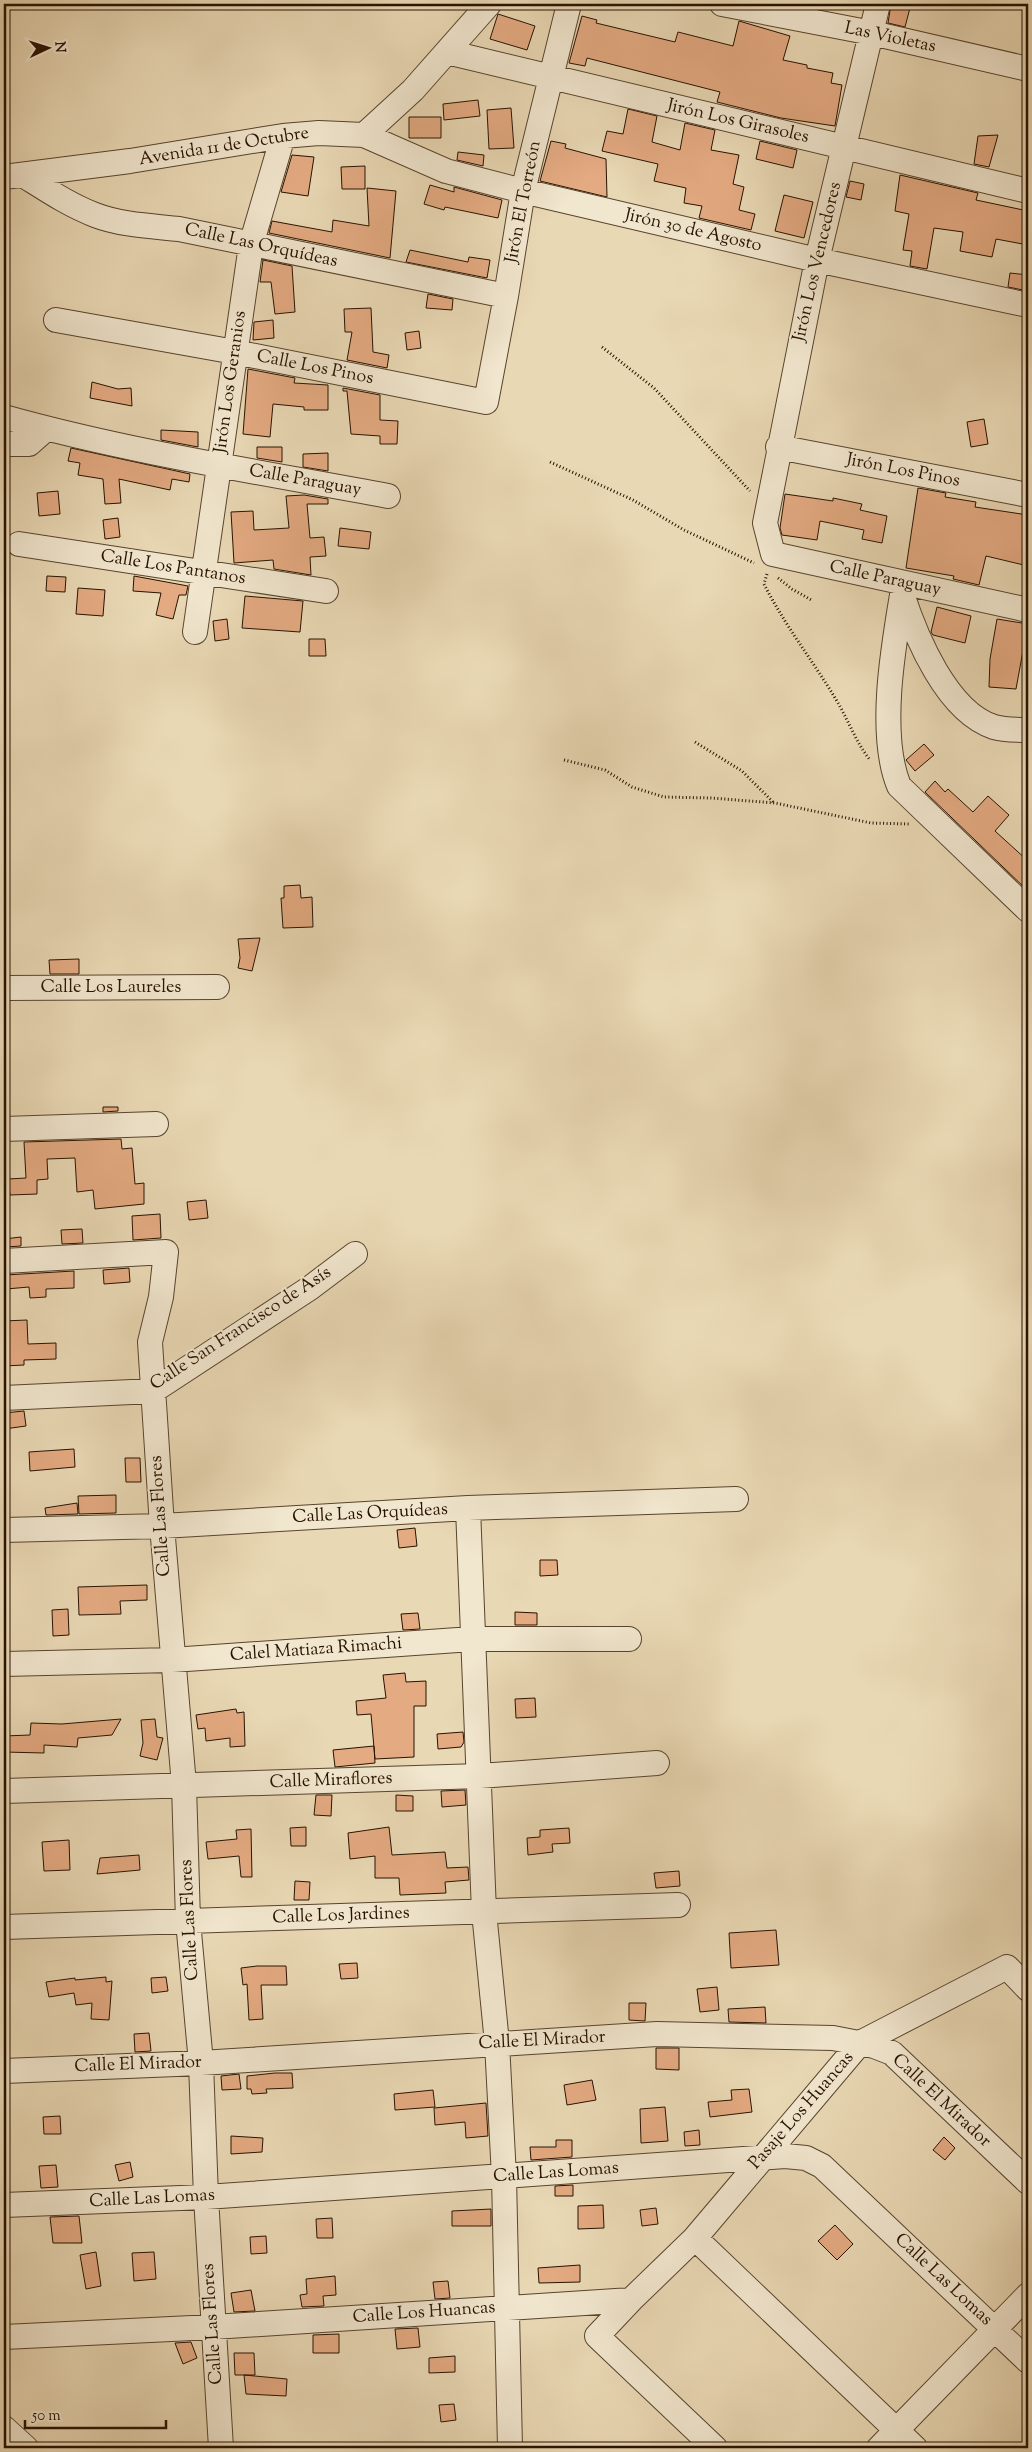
<svg xmlns="http://www.w3.org/2000/svg" width="1032" height="2452" viewBox="0 0 1032 2452" font-family="'Sorts Mill Goudy',serif">
<style>
.building{fill:#e4aa82;stroke:#271200}
.lines{fill:none;stroke-linecap:round;stroke-linejoin:round}
.minor-casing{stroke:#58442d;stroke-width:26}
.path{stroke:#271200;stroke-width:3;stroke-dasharray:1 2.5;stroke-linecap:butt}
.minor{stroke:#f1e6ce;stroke-width:24}
.labels{text-anchor:middle;dominant-baseline:central;stroke-width:4;stroke-linejoin:round;paint-order:stroke}
.street-label{font-size:18px;fill:#271200;stroke:#f1e6ce}
</style>
<rect width="100%" height="100%" fill="#e9d8b4"/>
<filter id="stains"><feTurbulence type="fractalNoise" baseFrequency=".004" numOctaves="4"/><feColorMatrix values="0 0 0 0 .2 0 0 0 0 .09 0 0 0 0 .02 0 0 0 .5 -.17"/></filter>
<radialGradient id="worn" r=".72"><stop offset=".6" stop-color="#630" stop-opacity="0"/><stop offset="1" stop-color="#630" stop-opacity=".3"/></radialGradient>
<path class="building" d="M891 4H911L905 27 888 23Z
M498 14 535 26 527 50 490 39Z
M582 16 597 20 596 23 675 42 678 32 733 46 739 21 790 36 783 60 807 65V68L833 73 831 83 842 85 835 126 781 118 717 102 720 92 587 58 585 66 569 63Z
M478 100 480 116 444 120 443 104Z
M511 108 514 148 489 149 487 110Z
M628 109 657 116 652 142 680 150 685 123 715 130 711 150 739 155 733 184 744 187 739 210 755 214 751 230 699 218 702 206 684 203 686 188 654 181 658 164 602 151 607 131 623 134Z
M409 117H441V138H409Z
M998 135 989 167 974 164 978 136Z
M551 141 566 144 565 148 606 159 607 197 540 181Z
M760 141 797 150 793 168 756 159Z
M458 152 484 155 483 166 457 160Z
M292 155 314 157 308 196 281 192Z
M365 166V189H342L341 167Z
M900 175 978 193 976 200 1028 211V245L996 239 992 257 960 251 963 232 934 228 927 269 910 266 912 251 903 250 909 214 895 211Z
M850 181 864 184 861 200 846 197Z
M430 185 454 192V187L502 200 498 218 445 207 444 210 424 204Z
M367 188 396 191 390 258 269 233 272 221 332 232 333 220 369 226Z
M784 195 813 202 804 238 775 231Z
M410 250 468 262 469 257 490 260 487 278 406 262Z
M263 260 292 266 295 312 275 314 271 282H260Z
M1010 273 1028 275V291L1008 287Z
M428 294 453 299 452 310 426 308Z
M371 308 373 352 389 355 387 368 347 360 352 332H345L344 309Z
M273 320 274 338 253 340 254 322Z
M419 331 421 348 407 350 405 333Z
M248 369 295 378 294 383 328 385V410H304V407L273 404 270 437 243 434Z
M92 382 118 389 131 388 132 406 90 398Z
M343 388 380 395V420L398 421 397 444H380V436L351 434 347 391H343Z
M984 419 988 444 971 447 967 422Z
M161 430 198 432V447L161 440Z
M257 447H282V462L257 458Z
M71 448 190 474 189 482 172 479 170 490 119 479 121 503 105 504 103 479 78 475 80 463 68 461Z
M328 453V471L303 467V454Z
M918 488 946 493 945 497 976 502 975 507 1028 515V566L986 556 979 585 953 579 954 576 906 568Z
M58 491 60 514 39 516 37 493Z
M785 494 833 501V498L862 504 860 510 887 516 882 543 862 539 864 530 820 521 817 540 782 535 780 528Z
M304 495 328 499V504H307L310 538 324 537 326 556 310 557 311 575 274 569 273 560 234 563 231 512 253 511 254 530 289 528 286 496Z
M118 518 120 537 105 539 103 520Z
M340 528 371 532 369 549 338 546Z
M47 576 66 577 65 592 46 591Z
M134 576 188 586 186 595H179L173 619 156 615 161 593 133 591Z
M78 588 105 590 103 616 76 614Z
M245 596 303 601 300 632 242 628Z
M937 607 971 616 965 643 933 635 931 632Z
M227 619 229 639 215 641 213 621Z
M997 619 1028 624V646L1024 645 1016 689 989 687 990 659Z
M309 639H325L326 656H309Z
M924 744 934 755 915 771 906 760Z
M935 781 945 792 948 789 973 812 988 796 1009 815 995 831 1028 861V891L925 792Z
M300 885 301 898 312 897 313 927 283 928 281 898H284V886Z
M260 938 252 971 238 968 240 958 238 939Z
M79 959V974H50L49 960Z
M103 1107H118V1111L103 1112Z
M121 1139 122 1149 132 1148 135 1184 144 1183V1204L95 1209 93 1190 77 1192 75 1158 47 1159 48 1179 37 1180V1194L10 1195 8 1179 26 1178 24 1142Z
M206 1200 208 1218 189 1220 187 1202Z
M160 1214 161 1238 133 1240 132 1216Z
M82 1229 83 1243 62 1244 61 1230Z
M21 1237V1246L5 1247 4 1239Z
M129 1268 130 1282 104 1284 103 1270Z
M74 1271V1288L46 1289V1297L30 1298 29 1287 6 1289 5 1275Z
M27 1320 28 1344 56 1343V1359L24 1360V1365L4 1366V1321Z
M24 1411 26 1426 4 1429V1413Z
M74 1449 75 1467 30 1471 29 1452Z
M125 1458H140L141 1482H126Z
M116 1495V1513L79 1514 78 1496Z
M77 1503 78 1514 46 1515 45 1508Z
M415 1528 417 1546 399 1548 397 1530Z
M540 1560H557L558 1575 540 1576Z
M147 1585V1600L120 1601 121 1614 79 1615 78 1587Z
M68 1609 69 1635 53 1636 52 1610Z
M515 1612 537 1613V1625H515Z
M418 1613 420 1629 403 1630 401 1614Z
M405 1673 406 1682 426 1681V1706H414V1757L375 1759 371 1714 357 1715 356 1701 386 1698 383 1675Z
M535 1698 536 1717 516 1718 515 1699Z
M236 1709 237 1713 244 1712 245 1746 230 1747V1738L206 1741 205 1728 198 1729 196 1715Z
M121 1719 112 1735 78 1738 77 1747 44 1745V1753L4 1752V1736L30 1735 31 1723 62 1724Z
M155 1719 157 1737 163 1738 157 1760 140 1756 143 1743 141 1720Z
M463 1732 464 1742 461 1747 438 1749 437 1734Z
M374 1746 375 1763 335 1767 333 1750Z
M465 1790 466 1805 442 1807 441 1791Z
M316 1795H332L331 1816 314 1815Z
M396 1795 413 1796V1811H396Z
M306 1827V1846H291L290 1828Z
M389 1827 392 1855 445 1852 447 1868 468 1867 469 1880 445 1882 446 1893 400 1895 399 1878H375V1856L350 1859 348 1833Z
M569 1828 570 1843 552 1844 553 1852 528 1855 527 1838 540 1837V1830Z
M251 1829 252 1877H241L239 1856 208 1859 206 1842 237 1839 236 1830Z
M69 1840 70 1870 44 1871 42 1842Z
M139 1855 140 1870 97 1874 100 1858Z
M679 1871 680 1886 656 1888 654 1873Z
M295 1881 310 1882 309 1900H294Z
M776 1930 779 1965 731 1968 729 1933Z
M357 1963 358 1978 341 1979 339 1964Z
M257 1966H286L287 1985H261L263 2019 249 2020 247 1984 243 1985 241 1968Z
M106 1977V1982L112 1981 109 2020 91 2019 92 2003 76 2005 74 1993 49 1997 46 1982 75 1978V1980Z
M166 1977 168 1991 152 1993 151 1978Z
M717 1987 719 2010 700 2012 697 1989Z
M629 2003H646L645 2021 629 2020Z
M765 2007 766 2023 729 2022 728 2009Z
M149 2033 151 2051 135 2052 134 2034Z
M656 2048H679V2070L656 2069Z
M275 2073H292L293 2088 266 2089 267 2093 252 2094 251 2089H247V2076Z
M239 2074 241 2089 222 2090 221 2076Z
M592 2080 596 2100 567 2105 564 2085Z
M749 2089 752 2112 710 2117 708 2102 732 2100 731 2090Z
M433 2090 435 2107 395 2110 394 2094Z
M486 2103 488 2136 466 2138 465 2122 435 2125 434 2108Z
M665 2107 668 2141 641 2143 640 2109Z
M60 2116 61 2134H44L43 2117Z
M699 2130 700 2145 685 2146 684 2132Z
M231 2136 263 2138 262 2152 231 2154Z
M944 2137 955 2148 945 2160 933 2150Z
M556 2140H572V2157L531 2160 530 2147H556Z
M130 2162 133 2177 119 2181 115 2165Z
M56 2165 58 2187 41 2188 39 2166Z
M573 2185V2196H555V2186Z
M603 2205 604 2228 578 2229V2206Z
M656 2208 658 2224 642 2226 640 2210Z
M491 2209V2226H452V2211Z
M79 2216 82 2243H53L50 2217Z
M332 2218 333 2238H317L316 2219Z
M835 2225 853 2244 837 2260 818 2241Z
M266 2236 267 2253 251 2254 250 2237Z
M96 2252 101 2286 86 2289 80 2255Z
M154 2252 156 2279 134 2281 132 2253Z
M580 2265V2282L539 2283 538 2268Z
M335 2276 336 2295 323 2296 324 2306 302 2307 300 2295 307 2294 306 2279Z
M448 2281 450 2298 435 2299 433 2282Z
M251 2290 255 2311 234 2312 231 2293Z
M418 2328 420 2347 397 2349 395 2329Z
M339 2334V2353H313V2335Z
M191 2342 197 2358 183 2364 175 2343Z
M234 2353H254L255 2375H235Z
M455 2356V2372L429 2373V2358Z
M244 2375 287 2379 286 2396 246 2394Z
M454 2404 456 2420 441 2422 439 2405Z"/>
<g class="lines">
<g class="minor-casing">
<path id="minor" d="M722 4 872 33 1028 69
M878 4 817 260 765 523 773 554 1028 610
M447 52 1028 191
M364 135 446 171 523 191 817 260 1028 305
M23 175C47 190 69 205 95 215 121 225 151 226 179 229L506 296
M4 177 130 161 283 136 319 133 364 135 413 90 489 4
M56 320 235 352 486 402 506 296 523 191 569 4
M4 417C129 452 260 472 388 496
M4 444H29L46 429
M778 447 1028 495
M19 544 326 591
M902 594C916 637 947 712 994 727 1004 730 1018 730 1028 730
M902 595C893 648 878 735 899 786L1028 910
M195 632 251 245 283 136
M4 988 217 987
M4 1129 156 1124
M4 1261 166 1252 161 1297 150 1342 162 1526 184 1785 188 1921 201 2063 206 2197 221 2448
M4 1398 153 1391 310 1288 355 1254
M468 1508 484 1912 497 2043 504 2177 510 2448
M4 1530 162 1526 468 1508 736 1499
M4 1664 172 1660 472 1639H629
M4 1791 480 1776 657 1763
M4 1927 678 1905
M4 2071 201 2063 657 2034 833 2038 874 2046 892 2053 1028 2182
M4 2205 206 2197 785 2156 806 2158 822 2166 1028 2361
M695 2238 915 2448
M631 2300 695 2238 860 2043 1007 1967 1028 1989
M4 2337 213 2327 631 2300 597 2336 715 2448
M4 2428 26 2448
M879 2448 1028 2295"/>
</g>
<path class="path" d="M602 347 654 388 750 491
M550 462 633 500 684 530 754 563
M767 574 764 584C785 626 814 662 838 703 849 722 856 742 870 760
M778 578 792 589 813 601
M695 742 742 771 774 803
M564 760 605 770 632 787 664 797 711 798 775 803 871 823 909 824"/>
<use href="#minor" class="minor"/>
</g>
<g class="labels">
<g class="street-label">
<text transform="translate(890 38) rotate(12)">Las Violetas</text>
<text transform="translate(738 122) rotate(13)">Jirón Los Girasoles</text>
<text transform="translate(224 147) rotate(-9)">Avenida 11 de Octubre</text>
<text transform="translate(524 202) rotate(-79)">Jirón El Torreón</text>
<text transform="translate(693 231) rotate(13)">Jirón 30 de Agosto</text>
<text transform="translate(261 246) rotate(12)">Calle Las Orquídeas</text>
<text transform="translate(818 262) rotate(-77)">Jirón Los Vencedores</text>
<text transform="translate(315 368) rotate(11)">Calle Los Pinos</text>
<text transform="translate(231 382) rotate(-82)">Jirón Los Geranios</text>
<text transform="translate(903 471) rotate(11)">Jirón Los Pinos</text>
<text transform="translate(305 481) rotate(10)">Calle Paraguay</text>
<text transform="translate(173 568) rotate(9)">Calle Los Pantanos</text>
<text transform="translate(885 579) rotate(12)">Calle Paraguay</text>
<text x="111" y="988">Calle Los Laureles</text>
<text transform="translate(241 1329) rotate(-33)">Calle San Francisco de Asís</text>
<text transform="translate(370 1514) rotate(-3)">Calle Las Orquídeas</text>
<text transform="translate(161 1516) rotate(-94)">Calle Las Flores</text>
<text transform="translate(316 1650) rotate(-4)">Calel Matiaza Rimachi</text>
<text transform="translate(331 1781) rotate(-2)">Calle Miraflores</text>
<text transform="translate(341 1916) rotate(-2)">Calle Los Jardines</text>
<text transform="translate(190 1920) rotate(-93)">Calle Las Flores</text>
<text transform="translate(542 2041) rotate(-3)">Calle El Mirador</text>
<text transform="translate(138 2065) rotate(-2)">Calle El Mirador</text>
<text transform="translate(941 2101) rotate(43)">Calle El Mirador</text>
<text transform="translate(802 2111) rotate(-49)">Pasaje Los Huancas</text>
<text transform="translate(556 2173) rotate(-4)">Calle Las Lomas</text>
<text transform="translate(152 2199) rotate(-3)">Calle Las Lomas</text>
<text transform="translate(943 2280) rotate(43)">Calle Las Lomas</text>
<text transform="translate(424 2313) rotate(-4)">Calle Los Huancas</text>
<text transform="translate(213 2324) rotate(-94)">Calle Las Flores</text>
</g>
</g>
<rect width="1032" height="2452" fill="none" stroke="#e9d8b4" stroke-width="20"/>
<rect x="5" y="5" width="1022" height="2442" fill="none" stroke="#271200" stroke-width="2.5"/>
<rect x="10" y="10" width="1012" height="2432" fill="none" stroke="#271200"/>
<g transform="translate(48 48) rotate(86)" stroke="#f1e6ce" stroke-width="4" paint-order="stroke">
<path d="M0-4L9 19L0 12L-9 19Z" fill="#271200"/>
<text y="-8" font-size="14" font-weight="bold" text-anchor="middle" fill="#271200">N</text>
</g>
<path d="M25 2420v8h141v-8" fill="none" stroke="#271200" stroke-width="2.5"/>
<text x="32" y="2420" font-size="15" fill="#271200" stroke="#f1e6ce" stroke-width="4" paint-order="stroke">50 m</text>
<rect width="100%" height="100%" filter="url(#stains)"/>
<rect width="100%" height="100%" fill="url(#worn)"/>
</svg>
